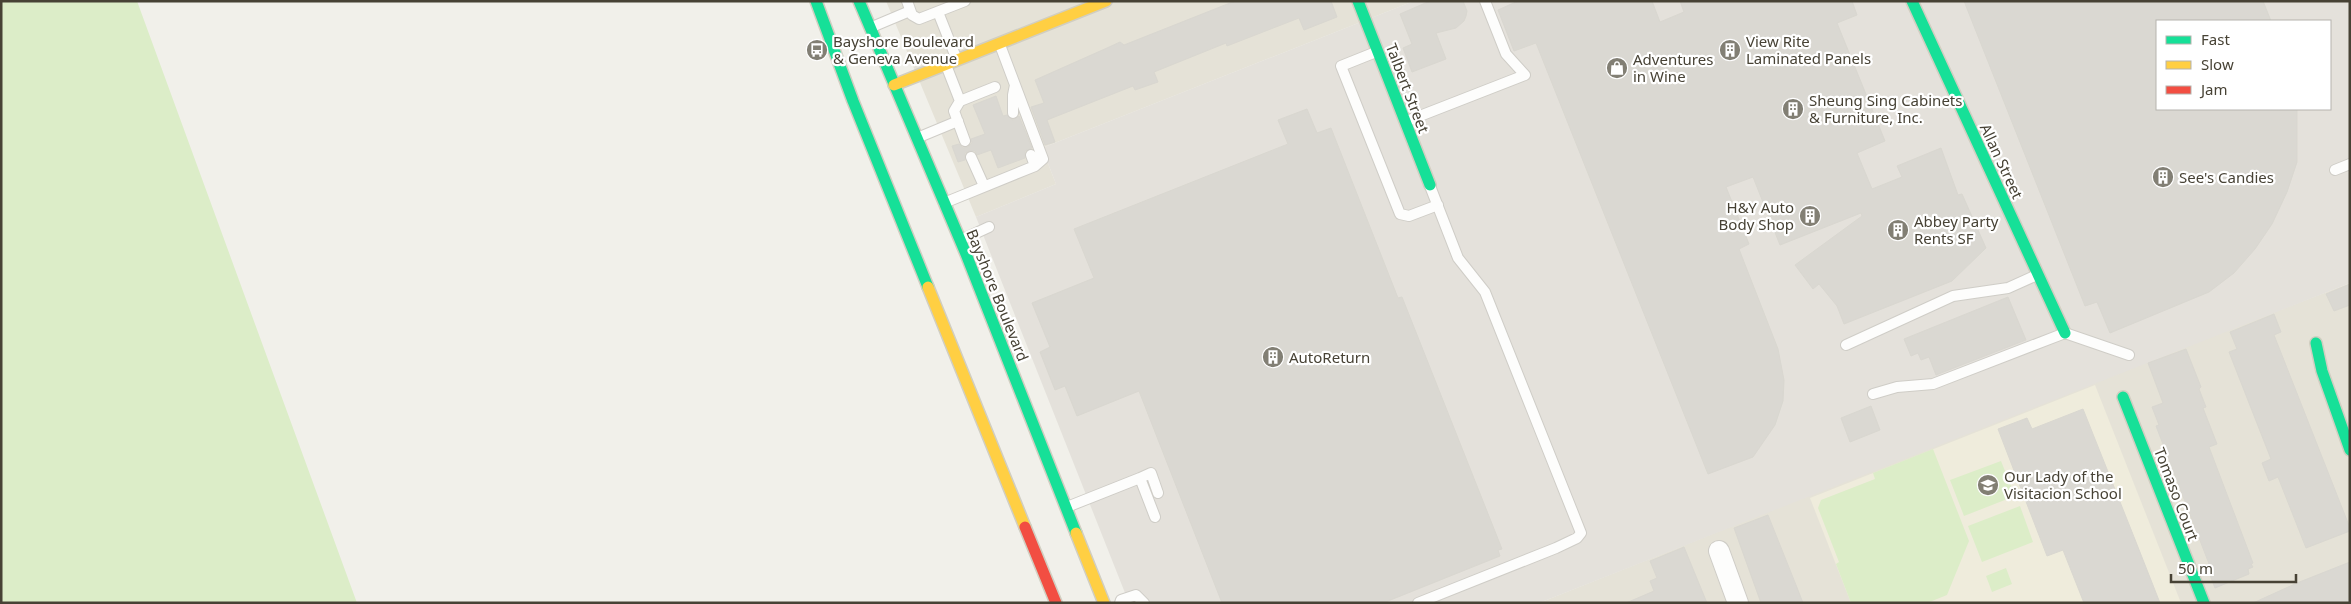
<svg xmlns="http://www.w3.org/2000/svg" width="2351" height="604" viewBox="0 0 2351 604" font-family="'Noto Sans',sans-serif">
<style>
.residential{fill:#e5e2d7}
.industrial{fill:#e4e1db;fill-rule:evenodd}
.education{fill:#efecdc}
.green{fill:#dcedc8}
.building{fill:#dad8d2;stroke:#d9d7d0}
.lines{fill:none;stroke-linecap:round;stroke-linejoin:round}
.lane-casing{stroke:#cfcdc7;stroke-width:12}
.street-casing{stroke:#cfcdc7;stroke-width:22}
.fast-casing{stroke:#d1cec1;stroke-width:14}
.slow-casing{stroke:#d1cec1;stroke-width:14}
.jam-casing{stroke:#d1cec1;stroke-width:14}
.lane{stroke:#fdfdfc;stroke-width:10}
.street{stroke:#fdfdfc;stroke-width:20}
.fast{stroke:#16e098;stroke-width:11}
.slow{stroke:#ffcf43;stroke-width:11}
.jam{stroke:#f24e42;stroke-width:11}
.labels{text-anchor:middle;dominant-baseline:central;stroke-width:4.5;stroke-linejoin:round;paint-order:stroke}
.poi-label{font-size:15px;fill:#474235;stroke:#fff;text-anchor:start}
.street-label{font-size:15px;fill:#474235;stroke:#fff}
</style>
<rect width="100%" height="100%" fill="#f1f0ea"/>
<path class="residential" d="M886 1H1414L1042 148 1056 184 976 217Z
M2350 283V603H1539L2145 362Z"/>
<path class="industrial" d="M1414 1H2350V283L1539 603H1129L976 217 1056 184 1042 148ZM2157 21H2330V109H2157Z"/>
<path class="education" d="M2095 385 2181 603H1851L1810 498Z"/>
<path class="green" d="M1 1H137L357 603H1Z
M1933 449 1969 541 1947 595 1927 603H1851L1836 564 1839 562 1818 508 1821 500 1875 479 1873 473Z
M2001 461 2015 496 1964 516 1950 480Z
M2020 506 2033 542 1982 562 1968 526Z
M2006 568 2012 584 1992 592 1986 576Z"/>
<path class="building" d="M1235 1H1331L1337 17 1304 30 1299 18 1227 46 1226 43 1154 72 1158 82 1135 90 1133 86 1047 120 1055 142 1045 145 1031 107 1044 103 1035 80 1107 48 1120 42 1124 45Z
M1430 1H1463L1467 11 1466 16 1464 21 1456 28 1436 33 1446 59 1412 72 1403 48 1412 44 1400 14Z
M1518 1H1652L1660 22 1684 12 1680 1H1852L1857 15 1837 23 1885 141 1857 153 1872 189 1902 177 1897 166 1941 148 1958 195 1962 194 1986 248 1952 281 1844 324 1837 306 1819 284 1813 289 1795 265 1862 216 1861 213 1780 245 1753 177 1726 187 1749 244 1739 249 1778 349 1784 380 1783 401 1775 425 1753 457 1708 474 1536 43 1514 51 1498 10Z
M1964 1H2263L2271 21H2157V109H2297V162L2287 192 2272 224 2255 249 2234 273 2209 292 2110 333 2097 302 2085 306Z
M996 96 1003 116 1007 115 1013 120 1019 116 1032 148 1025 151V158L998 168 991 150 977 155 975 151H969L965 153V160L958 162 952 146 959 144 963 148 968 147 972 143 971 139 985 134 973 105Z
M1307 109 1317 133 1331 128 1398 298 1402 297 1502 549 1498 550 1500 556 1383 603H1222L1139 391 1077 416 1065 386 1055 390 1040 352 1050 347 1032 303 1094 278 1074 229 1288 144 1278 120Z
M2350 284V305L2334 311 2326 294Z
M2008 297 2026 340 1936 375 1929 357 1921 360 1918 353 1911 356 1904 339Z
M2274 314 2281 332 2274 335 2350 528V531L2306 548 2278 477 2269 481 2262 463 2271 459 2229 352 2237 349 2230 332Z
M2186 349 2201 387 2199 389 2206 407 2203 408 2217 444 2209 447 2253 563 2251 564 2253 567 2248 569 2249 574 2215 588 2208 570 2211 569 2156 426 2159 425 2152 407 2163 403 2148 363Z
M1871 406 1880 430 1850 442 1841 418Z
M2083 409 2134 537 2160 603H2084L2063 550 2047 556 1998 429 2027 418 2032 429Z
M1768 515 1796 585 1803 603H1761L1734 528Z
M1684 547 1707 603H1626L1654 591 1650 581 1657 578 1650 561Z
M2350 562V603H2253L2297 583Z"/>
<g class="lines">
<g class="lane-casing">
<path id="lane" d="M907 1 912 15 919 19 965 1
M938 12 957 60
M872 27 910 11
M1376 52 1341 66 1400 214 1409 216 1438 205
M946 65 960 101
M1013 113V95L1015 85
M1407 121 1525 75 1506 54 1485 1
M917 138 958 121
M965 141 954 111 960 101 995 87
M1031 155 1035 166
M971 157 984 186
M2335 170 2350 164
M944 203 1035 166 1043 159 1000 45
M961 240 989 227
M1846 345 1953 296 2008 288 2037 275
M1873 394 1897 387 1933 384 2065 333 2129 355
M1140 478 1151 473 1158 493
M1067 507 1140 478 1155 517
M1120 603 1121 600 1136 595 1144 603
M1418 603 1556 548 1577 538 1581 533 1485 292 1458 258 1430 186"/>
</g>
<g class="street-casing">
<path id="street" d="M1719 551 1738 603"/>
</g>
<g class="fast-casing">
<path id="fast" d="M816 1 853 101 928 287
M859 1 966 254 1076 533
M1358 1 1430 185
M1912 1 2065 333
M2316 343 2322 371 2350 450
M2123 397 2204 603"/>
</g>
<g class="slow-casing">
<path id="slow" d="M894 85 1106 1
M928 287 1025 527
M1076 533 1104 603"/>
</g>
<g class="jam-casing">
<path id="jam" d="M1025 527 1056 603"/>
</g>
<use href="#lane" class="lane"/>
<use href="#street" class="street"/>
<use href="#fast" class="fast"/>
<use href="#slow" class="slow"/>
<use href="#jam" class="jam"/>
</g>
<defs>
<g id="bus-disc" transform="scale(1.125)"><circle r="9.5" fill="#827f74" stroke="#fff"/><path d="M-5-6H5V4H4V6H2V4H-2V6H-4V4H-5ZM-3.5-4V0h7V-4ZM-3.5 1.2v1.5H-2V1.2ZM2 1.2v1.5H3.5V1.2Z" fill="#fff"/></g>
<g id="building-disc" transform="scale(1.125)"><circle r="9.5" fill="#827f74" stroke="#fff"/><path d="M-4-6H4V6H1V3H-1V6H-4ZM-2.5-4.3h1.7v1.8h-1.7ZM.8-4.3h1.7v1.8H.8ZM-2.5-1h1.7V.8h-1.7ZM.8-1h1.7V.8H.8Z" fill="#fff"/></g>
<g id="shop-disc" transform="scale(1.125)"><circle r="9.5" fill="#827f74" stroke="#fff"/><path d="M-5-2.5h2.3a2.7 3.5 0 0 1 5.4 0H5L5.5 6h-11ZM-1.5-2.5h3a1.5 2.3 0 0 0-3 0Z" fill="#fff"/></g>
<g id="school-disc" transform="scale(1.125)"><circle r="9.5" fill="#827f74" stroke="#fff"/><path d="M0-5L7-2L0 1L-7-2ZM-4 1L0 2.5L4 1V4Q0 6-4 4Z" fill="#fff"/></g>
</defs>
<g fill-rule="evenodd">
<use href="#bus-disc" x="817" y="50"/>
<use href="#building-disc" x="1730" y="50"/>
<use href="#shop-disc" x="1617" y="68"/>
<use href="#building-disc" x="1793" y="109"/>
<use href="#building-disc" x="2163" y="177"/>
<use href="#building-disc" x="1810" y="216"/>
<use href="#building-disc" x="1898" y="230"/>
<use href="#building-disc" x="1273" y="357"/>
<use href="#school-disc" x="1988" y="485"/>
</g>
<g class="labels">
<g class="poi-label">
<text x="833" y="41">Bayshore Boulevard<tspan x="833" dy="17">&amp; Geneva Avenue</tspan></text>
<text x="1746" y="41">View Rite<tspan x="1746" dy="17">Laminated Panels</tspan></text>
<text x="1633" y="59">Adventures<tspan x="1633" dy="17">in Wine</tspan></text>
<text x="1809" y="100">Sheung Sing Cabinets<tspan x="1809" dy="17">&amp; Furniture, Inc.</tspan></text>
<text x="2179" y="177">See's Candies</text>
<text x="1794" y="207" text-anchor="end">H&amp;Y Auto<tspan x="1794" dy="17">Body Shop</tspan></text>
<text x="1914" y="221">Abbey Party<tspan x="1914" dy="17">Rents SF</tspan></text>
<text x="1289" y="357">AutoReturn</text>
<text x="2004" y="476">Our Lady of the<tspan x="2004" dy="17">Visitacion School</tspan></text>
</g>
<g class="street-label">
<text transform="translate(1408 88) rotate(69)">Talbert Street</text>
<text transform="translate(2002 161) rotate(65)">Allan Street</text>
<text transform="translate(998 295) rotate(68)">Bayshore Boulevard</text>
<text transform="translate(2177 494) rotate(69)">Tomaso Court</text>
</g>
</g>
<rect width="2351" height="604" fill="none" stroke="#474235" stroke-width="5"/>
<rect x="2156" y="20" width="175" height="90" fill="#ffffff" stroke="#b5b3ae"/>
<rect x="2166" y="36" width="25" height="8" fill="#16e098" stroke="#b5b3ae"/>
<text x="2201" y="45" font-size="15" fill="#474235">Fast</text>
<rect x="2166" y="61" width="25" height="8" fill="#ffcf43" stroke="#b5b3ae"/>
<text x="2201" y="70" font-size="15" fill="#474235">Slow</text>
<rect x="2166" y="86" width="25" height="8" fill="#f24e42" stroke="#b5b3ae"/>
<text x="2201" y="95" font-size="15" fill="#474235">Jam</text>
<path d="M2171 574v8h125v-8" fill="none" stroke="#474235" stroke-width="2.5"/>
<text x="2178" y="574" font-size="15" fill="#474235" stroke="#ffffff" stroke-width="4" paint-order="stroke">50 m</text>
</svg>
